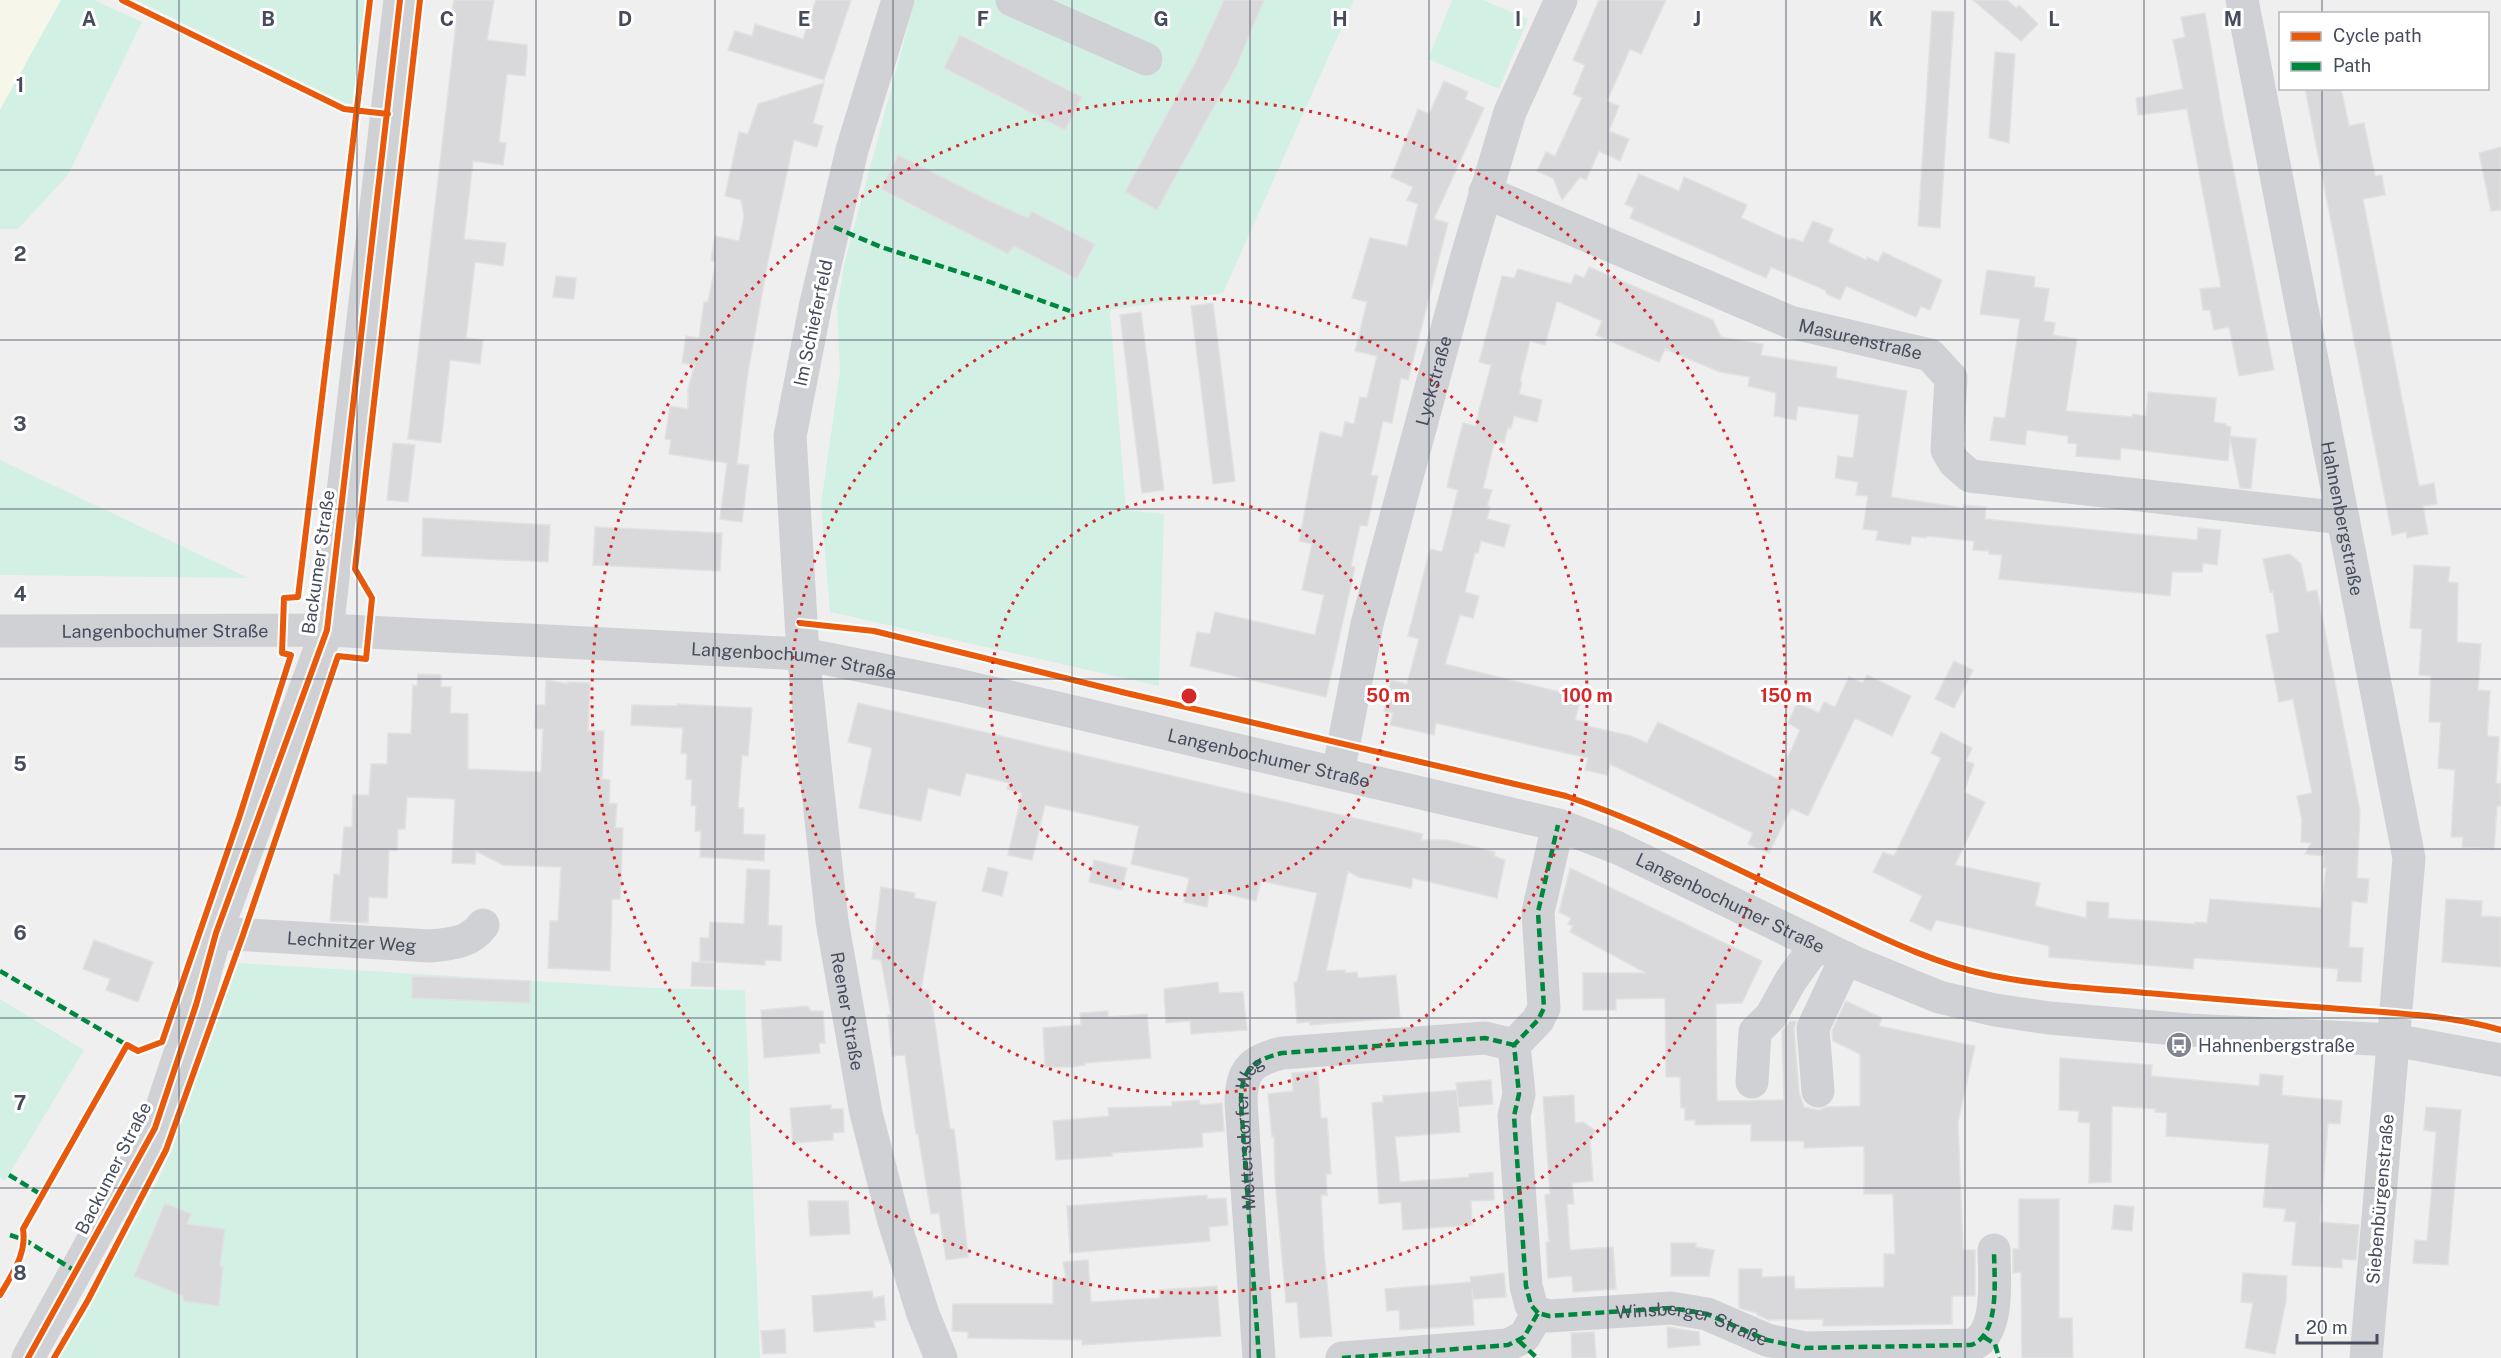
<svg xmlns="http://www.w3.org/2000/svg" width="2501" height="1358" viewBox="0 0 2501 1358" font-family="'Public Sans',sans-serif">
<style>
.commercial{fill:#f7f6eb}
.green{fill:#d3f0e5}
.building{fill:#d9d8db;stroke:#e1e1e2;stroke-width:1.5}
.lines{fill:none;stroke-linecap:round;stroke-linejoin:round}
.minor{stroke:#d0d1d5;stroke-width:33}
.quiet{stroke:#00873e;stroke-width:4.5;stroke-dasharray:9 4.5;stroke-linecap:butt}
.cycleway-casing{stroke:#fff;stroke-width:10}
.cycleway{stroke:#e8590c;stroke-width:6}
.grid{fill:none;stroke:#464c5d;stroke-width:1.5;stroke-opacity:0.55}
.ring{fill:none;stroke:#d62828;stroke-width:3;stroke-dasharray:3 6}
.labels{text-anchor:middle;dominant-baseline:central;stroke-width:6;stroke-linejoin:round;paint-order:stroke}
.street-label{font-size:18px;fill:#464c5d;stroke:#fff}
.poi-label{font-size:18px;fill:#464c5d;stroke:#fff;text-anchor:start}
.grid-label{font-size:20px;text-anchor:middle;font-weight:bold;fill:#464c5d;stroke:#fff;stroke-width:6;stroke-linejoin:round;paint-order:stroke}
.centre{fill:#d62828;stroke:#fff;stroke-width:3}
.ring-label{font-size:18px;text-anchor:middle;font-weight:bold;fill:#d62828;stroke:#fff;stroke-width:6;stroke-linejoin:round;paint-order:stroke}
</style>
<rect width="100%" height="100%" fill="#f0efef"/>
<path class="commercial" d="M0 0H61L0 110Z"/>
<path class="green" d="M61 0H94L142 22 68 175 18 229H0V110Z
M136 0H365L354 100 351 104 345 103Z
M915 0H1354L1223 293 1110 310 1126 510 1164 514 1159 686 830 612 821 504 840 371 837 307 845 261Z
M1452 0H1483L1528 19 1499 89 1428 59Z
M0 460 249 578 0 575Z
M238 963 651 988 745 990 760 1358H58L157 1182 169 1155Z
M0 999 84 1050 5 1181 0 1178Z"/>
<path class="building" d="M454 0H494L487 40 527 45V56L525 76 507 74 499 142 506 143 503 165 473 161 464 239 506 243 503 266 475 262 466 338 483 340 480 364 450 360 441 443 408 439 456 24 450 23Z
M816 0H851L824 80 728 50 735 31 752 36 755 24 803 39Z
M1224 0H1264L1237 65 1157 210 1125 192 1196 61Z
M1599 0H1666L1641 54 1630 49 1607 101 1619 106 1609 131 1629 139 1620 161 1599 151 1586 180 1580 177 1562 200 1553 178 1537 171 1546 152 1555 156 1582 98 1573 94 1585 65 1573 60Z
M1973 0H2007L2016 8 2019 5 2038 24 2021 41Z
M1932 11 1954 12 1940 228 1918 226Z
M2205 13 2224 123 2274 370 2239 376 2229 327 2214 330 2210 310H2203L2200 289 2221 287 2187 109 2138 115 2136 98 2183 89 2173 40 2185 37 2181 17Z
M960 35 1082 97 1065 130 944 68Z
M1995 52 2015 54 2009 143 1989 138Z
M1444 81 1468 92 1465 99 1484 108 1434 219 1448 223 1408 380 1401 378 1392 423 1383 421 1371 475 1378 476 1367 526 1360 525 1351 566 1355 567 1326 697 1190 666 1197 632 1210 634 1215 612 1315 635 1324 595 1302 590 1312 544 1299 541 1320 432 1342 437 1345 422 1354 424 1360 397 1367 398 1377 356 1355 351 1367 302 1352 298 1370 238 1407 246 1418 204 1407 200 1413 187 1391 177 1418 109 1429 114Z
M824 83 813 123 823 126 817 147 794 140 768 261 747 378 737 464 749 465 742 522 720 519 727 463 669 454 671 440 665 439 670 406 688 409V388L695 365 682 363 686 336 699 338 704 302H708L716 262 711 260 715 236 739 241 744 216 741 200 725 196 739 132 748 134 758 104Z
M2305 88H2341L2349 126 2364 123 2375 176 2382 175 2385 195 2363 199 2419 486 2434 483 2437 504 2423 506 2428 534 2407 538 2406 532 2392 535Z
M2501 147V210L2491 211 2479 153Z
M898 155 990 201 1028 218 1031 211 1095 244 1077 279 1014 246 1008 254 881 189Z
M1639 174 1679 191 1684 177 1747 205 1741 218 1790 240 1792 238 1803 242 1813 221 1833 229 1828 242 1866 260 1867 257 1878 262 1883 252 1942 280 1930 310 1921 306 1916 317 1846 286 1840 300 1827 294 1825 290 1771 267 1766 278 1630 218 1634 208 1625 204Z
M1589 267 1713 320 1721 337 1763 344 1761 355 1837 367 1836 378 1907 391 1891 497 1963 508V505L1986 507 1985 519 2197 540 2198 528 2221 530 2217 565 2203 563 2202 572H2172L2170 596 1999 579 2002 555 1989 554V551L1973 550 1974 541 1927 536 1926 538 1912 536 1910 545 1876 540 1878 531 1863 529 1868 496 1856 495 1858 482 1835 478 1838 456 1853 458 1859 415 1798 406 1796 420 1774 416 1776 393 1748 386 1750 377 1720 372 1665 349 1659 362 1596 335 1602 321 1557 301 1545 345 1530 341 1520 381 1522 382 1519 394 1542 400 1537 422 1514 416 1511 428 1508 427 1504 443 1495 440 1483 488 1492 490 1487 506 1490 507 1487 519 1510 525 1504 547 1481 541 1478 553H1475L1465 592 1479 596 1473 618 1460 615 1445 664 1581 697 1575 720 1588 722 1587 726 1631 736 1647 743 1658 722 1778 779 1800 730 1788 723 1797 703 1819 713 1824 702 1835 707 1849 677 1863 683 1867 675 1911 696 1892 736 1855 718 1808 816 1791 808 1769 853 1748 844 1753 833 1610 764 1607 775 1585 770 1588 758 1557 751 1436 723 1434 735 1390 725 1393 713 1384 711 1391 680 1407 684 1419 639 1408 636 1430 549 1442 552 1458 490 1447 487 1452 465 1463 423 1475 426 1491 365 1479 362 1502 276 1514 278 1518 269 1571 284 1575 274 1584 278Z
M1987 270 2035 277 2034 287 2049 289 2044 321 2055 323 2053 335 2077 339 2066 411 2132 417 2133 414 2146 416 2148 392 2216 398 2214 422 2226 424V426L2231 427 2230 436 2256 439 2251 489 2240 488 2230 438 2228 461 2121 448 2120 460 2076 456 2077 444 2068 443V436L2027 430 2025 445 1990 440 1994 417 2005 418 2020 319 1980 314Z
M556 276 576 278 574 299 553 297Z
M1213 303 1235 481 1213 484 1191 306Z
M1141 312 1164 490 1142 493 1120 315Z
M393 443 415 445 408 502 387 500Z
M423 518 550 525 548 562 422 556Z
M595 527 722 533 720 571 593 565Z
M2290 554 2301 564 2307 592 2317 590 2360 811 2357 878 2369 879 2367 903 2352 901 2349 947 2363 948 2361 982 2337 981 2338 969 2239 961 2194 958 2193 969 2049 957V946L1936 920 1931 931 1910 921 1922 896 1873 872 1883 852 1894 856 1909 825 1941 758 1931 753 1941 732 1972 748 1966 761 1974 764 1964 792 1985 802 1955 865 2040 883 2035 906 2086 918 2087 901 2109 903 2108 918 2195 924V922L2207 923 2210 899 2321 908 2326 868H2323L2324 856 2305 854 2311 843 2301 842 2302 820 2297 796 2312 793 2293 699 2279 702 2266 635 2279 632 2273 591 2270 592 2263 559Z
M2414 565 2450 567 2448 582 2458 583 2457 642 2481 644 2478 690 2490 691 2487 736 2499 737 2496 783 2501 784V806H2497L2494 849 2462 847 2463 837H2451L2455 770 2438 768 2441 722H2429L2431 676 2419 675 2422 629 2410 628Z
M1954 661 1973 670 1954 708 1935 699Z
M418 674 441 675V687H451L450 713 468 714V769L541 772 543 729 535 728 536 705H545L546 680 568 684V682L590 683 588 731H604L602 779 610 780 609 803 617 804 615 828H623L620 899H612L610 971 548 968 550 921H558L561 867 503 865 476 851 475 864 452 863 455 799 407 797 405 829H398L397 851 389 850 387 898 369 897 368 923 330 921 334 874 340 875 344 827H352L353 795H369L371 764H387L388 733 411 734 413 685 417 686Z
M858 703 1423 834 1421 840H1447L1495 852 1494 856 1505 860 1497 898 1413 878 1411 888 1358 877 1348 871 1326 971 1345 970V973L1357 972 1358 978 1396 975 1400 1018 1310 1025V1022L1297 1023 1294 982H1297L1317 893 1261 881 1256 901 1210 890 1207 907 1184 902 1189 878 1131 864 1139 826 1045 805 1032 860 1008 855 1022 793 1007 789 1009 783 966 773 960 796 928 788 921 821 859 808 872 748 848 742Z
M677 704 752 708 748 756 742 755 738 808H744L743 834 765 835 764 861 700 857 701 831H695L696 806 691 805 692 780 686 779 687 754 681 753 683 728 631 725 632 705 677 706Z
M1094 860 1127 868 1122 890 1089 882Z
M988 867 1008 872 1002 896 982 891Z
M1570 868 1762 961 1742 1003 1716 1004 1717 1101 1784 1100 1782 1031 1790 1021H1796L1794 1029 1799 1092 1804 1107 1819 1110 1827 1107 1860 1106V1054L1833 1041 1832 1031 1846 1001 1882 1018 1879 1026 1975 1046 1958 1122 1963 1250H1975V1296H1952V1324L1823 1326V1319L1769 1320 1757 1315V1313L1739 1308V1269H1762V1277L1794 1276 1795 1289 1884 1287V1254H1895L1893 1194H1864V1146L1804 1148V1141H1751V1124L1695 1125V1120H1685V1108H1681L1680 1077H1666L1665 998 1616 999V1010H1583V973H1646L1570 932 1573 926 1568 924 1571 918 1559 912Z
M747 869 770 870 768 925 782 926 781 961 765 960V965L700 961V938H709L710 922 744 924Z
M881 887 915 893 914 898 936 902 921 990 928 991 933 1010 950 1129H954L958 1160 968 1257 946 1260 939 1213 931 1214 918 1134H916L905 1055 892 1056 888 1015H891L881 960 872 959Z
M2446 899 2482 901 2481 916 2501 917V967L2442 962Z
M94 940 153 962 138 1002 106 990 110 979 83 969Z
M692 962 715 963V987L691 986Z
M412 976 530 981V1003L412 998Z
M1218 982 1219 993 1243 992 1247 1030 1191 1034 1190 1021 1166 1023 1164 989Z
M807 1006 811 1011H823L825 1043H819L820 1053 764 1058 761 1010Z
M1108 1011V1017L1147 1014 1151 1058 1085 1063V1065L1072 1067H1045L1043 1028 1081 1025 1080 1013Z
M2060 1058 2152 1065 2151 1076 2259 1086 2260 1074 2283 1076 2282 1095 2342 1101 2340 1124 2328 1123 2320 1222 2359 1225 2356 1260 2342 1259V1268L2292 1265 2296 1222 2284 1221 2286 1209 2263 1207 2269 1144 2166 1136 2167 1113 2155 1112 2156 1109 2112 1106 2111 1182 2089 1183 2090 1123 2078 1122 2079 1111 2059 1110Z
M1318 1071 1321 1118H1327L1331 1174H1326L1327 1195H1321L1324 1251 1332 1336 1300 1338 1297 1302 1286 1303 1275 1179 1274 1136 1272 1137 1268 1094 1293 1091 1292 1073Z
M1491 1080 1493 1104 1458 1107 1457 1091 1460 1132 1395 1137 1400 1182 1469 1177V1174L1493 1172 1494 1200 1471 1201 1472 1225 1403 1230 1401 1202 1379 1204 1372 1103 1383 1102V1096L1457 1090 1456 1083Z
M1574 1095 1575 1123 1583 1122 1596 1131 1590 1139 1593 1181 1572 1183 1574 1204H1567L1570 1250 1613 1247 1616 1289 1573 1292 1572 1276 1548 1278 1546 1242H1549L1545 1195 1550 1194 1543 1097Z
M1199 1100 1200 1105 1222 1103 1224 1131 1202 1133 1203 1147 1112 1153V1156L1056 1160 1053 1121 1109 1116 1108 1108 1172 1106V1102Z
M831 1105V1109H843L844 1132 833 1133V1140L793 1143 790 1108Z
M2426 1107 2461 1110 2448 1265 2413 1263 2415 1240 2427 1241 2430 1209 2436 1132 2424 1130Z
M1207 1195V1199L1226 1198 1228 1225 1209 1227 1210 1241 1070 1253 1067 1206Z
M2019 1199H2059V1318H2072L2073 1358H2022L2021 1272 2013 1273V1249H2019Z
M808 1201H848L850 1234 810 1236Z
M165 1203 191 1214 187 1224 225 1229 220 1266 223 1267 219 1306 183 1301V1296L134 1276Z
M2114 1205 2134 1207 2132 1231 2112 1229Z
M1671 1243H1696V1247L1714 1250 1709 1276H1671Z
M1088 1260 1091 1302 1160 1298 1159 1290 1217 1286 1221 1336 1082 1345V1340L968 1338V1332L952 1331 953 1304H1053V1278H1066L1063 1262Z
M1504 1273 1506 1297 1473 1299 1472 1289 1474 1325 1400 1330 1399 1310 1387 1311 1385 1289 1471 1282 1470 1277Z
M2243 1273 2287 1276 2286 1301 2275 1354 2245 1348 2253 1303 2241 1302Z
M872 1291 873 1298 884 1296 886 1320 874 1321 875 1327 814 1332 812 1296Z
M1667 1327 1699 1332 1700 1345 1668 1348Z
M785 1329 786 1353 763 1354 761 1331Z
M1594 1332 1596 1358H1572L1571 1333Z"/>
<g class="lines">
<g class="minor">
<path id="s1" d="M898 0 852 150 816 303 790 436 803 654 832 921 866 1113 893 1218 923 1314 941 1358"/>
<path d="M1012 0 1146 59"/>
<path id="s2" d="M2242 0 2409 858 2366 1358"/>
<path id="s3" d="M1485 192 1790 322 1930 355 1951 378 1947 450 1954 462 1970 476 2343 518"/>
<path id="s4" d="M0 631 327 630 803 654 958 685 1558 825 1618 848 1856 963 1939 997 1995 1010 2049 1018 2189 1030 2394 1040 2501 1060"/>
<path id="s5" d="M1338 773 1367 624 1466 259 1510 112 1561 0"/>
<path id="s6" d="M216 933 430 946C451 944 470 943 483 925"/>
<path d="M1752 1082 1755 1032 1771 1016 1791 980 1817 944"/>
<path d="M1818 1091 1813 1028 1846 958"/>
<path d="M1538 1313 1531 1305 1526 1286 1514 1116 1519 1094 1514 1045 1538 1020 1544 1008 1538 912 1558 825"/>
<path d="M28 1358 155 1128 196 1005 216 933 327 630 400 0"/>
<path d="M1259 1358 1241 1103C1241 1071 1250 1061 1282 1053L1485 1038 1514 1045"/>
<path id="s7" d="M1342 1358 1508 1345 1524 1337 1538 1313 1549 1316 1671 1308 1707 1314 1767 1340 1805 1348 1971 1345C2001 1335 1994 1276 1994 1250"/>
</g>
<g class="quiet">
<path d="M834 227 881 247 984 280 1070 311"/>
<path d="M0 971 127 1045"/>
<path d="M9 1175 42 1195"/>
<path d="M10 1235 25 1240 77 1272"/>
<path d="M1538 1313 1531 1305 1526 1286 1514 1116 1519 1094 1514 1045 1538 1020 1544 1008 1538 912 1558 825"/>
<path d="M1984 1337 1995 1344 1999 1358"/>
<path d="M1519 1341 1537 1358"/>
<path id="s8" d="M1259 1358 1241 1103C1241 1071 1250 1061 1282 1053L1485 1038 1514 1045"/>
<path d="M1342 1358 1508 1345 1524 1337 1538 1313 1549 1316 1671 1308 1707 1314 1767 1340 1805 1348 1971 1345C2001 1335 1994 1276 1994 1250"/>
</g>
<g class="cycleway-casing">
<path id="cycleway" d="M122 0 344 109 388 114
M800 623 874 631 1126 693 1566 796C1657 827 1743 873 1830 913 1883 938 1932 963 1989 975 2037 985 2087 988 2135 992 2204 998 2272 1004 2341 1009 2393 1013 2450 1015 2501 1030
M0 1295C12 1274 27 1254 23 1229L127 1045 138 1051 162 1042 239 818 291 655 282 653 284 598 298 597 370 0
M28 1358 155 1128 196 1005 216 933 327 630 400 0
M54 1358 88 1300 166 1150 243 935 338 656 366 659 372 598 355 569 420 0"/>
</g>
<use href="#cycleway" class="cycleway"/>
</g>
<path class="grid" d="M179 0V1358M357 0V1358M536 0V1358M715 0V1358M893 0V1358M1072 0V1358M1250 0V1358M1429 0V1358M1608 0V1358M1786 0V1358M1965 0V1358M2144 0V1358M2322 0V14M2322 88V1358M0 170H2501M0 340H2501M0 509H2501M0 679H2501M0 849H2501M0 1018H2501M0 1188H2501"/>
<g class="ring">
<circle cx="1189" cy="696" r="199"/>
<circle cx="1189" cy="696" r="398"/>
<circle cx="1189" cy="696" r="597"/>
</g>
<defs>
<g id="bus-disc" transform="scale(1.35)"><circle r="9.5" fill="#828590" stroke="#fff"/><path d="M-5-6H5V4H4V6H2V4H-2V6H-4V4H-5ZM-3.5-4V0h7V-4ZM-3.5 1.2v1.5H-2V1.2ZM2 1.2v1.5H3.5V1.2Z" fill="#fff"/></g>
</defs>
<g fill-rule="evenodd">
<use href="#bus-disc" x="2179" y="1045"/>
</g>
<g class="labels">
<g class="street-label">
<text transform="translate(813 323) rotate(-78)">Im Schieferfeld</text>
<text stroke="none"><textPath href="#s3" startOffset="404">Masurenstraße</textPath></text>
<text stroke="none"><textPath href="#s5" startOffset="404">Lyckstraße</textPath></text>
<text stroke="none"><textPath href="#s2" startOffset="528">Hahnenbergstraße</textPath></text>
<text transform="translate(318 562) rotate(-82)">Backumer Straße</text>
<text stroke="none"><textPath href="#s4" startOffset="165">Langenbochumer Straße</textPath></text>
<text stroke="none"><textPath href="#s4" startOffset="795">Langenbochumer Straße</textPath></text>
<text stroke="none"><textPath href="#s4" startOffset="1281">Langenbochumer Straße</textPath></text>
<text stroke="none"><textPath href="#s4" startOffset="1767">Langenbochumer Straße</textPath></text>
<text stroke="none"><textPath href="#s6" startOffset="136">Lechnitzer Weg</textPath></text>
<text stroke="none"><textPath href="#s1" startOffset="1028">Reener Straße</textPath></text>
<text stroke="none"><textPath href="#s8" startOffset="228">Mettersdorfer Weg</textPath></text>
<text transform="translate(113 1168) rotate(-63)">Backumer Straße</text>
<text transform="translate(2380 1199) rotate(-85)">Siebenbürgenstraße</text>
<text stroke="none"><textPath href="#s7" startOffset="369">Winsberger Straße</textPath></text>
</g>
<g class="poi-label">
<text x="2198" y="1045">Hahnenbergstraße</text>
</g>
</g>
<g class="grid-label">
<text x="89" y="26">A</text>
<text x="268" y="26">B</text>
<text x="447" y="26">C</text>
<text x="625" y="26">D</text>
<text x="804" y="26">E</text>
<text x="983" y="26">F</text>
<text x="1161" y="26">G</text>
<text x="1340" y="26">H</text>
<text x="1518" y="26">I</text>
<text x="1697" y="26">J</text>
<text x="1876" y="26">K</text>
<text x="2054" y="26">L</text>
<text x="2233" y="26">M</text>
<text x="20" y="92">1</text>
<text x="20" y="261">2</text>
<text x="20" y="431">3</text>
<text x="20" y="601">4</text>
<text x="20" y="771">5</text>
<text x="20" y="940">6</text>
<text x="20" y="1110">7</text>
<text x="20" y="1280">8</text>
</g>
<circle cx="1189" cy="696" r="9" class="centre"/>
<g class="ring-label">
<text x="1388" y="702">50 m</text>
<text x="1587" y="702">100 m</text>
<text x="1786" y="702">150 m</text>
</g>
<rect x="2279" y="12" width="210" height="78" fill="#ffffff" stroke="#b5b7be" stroke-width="1.5"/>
<rect x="2291" y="32" width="30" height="9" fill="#e8590c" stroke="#b5b7be" stroke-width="1.5"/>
<text x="2333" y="42" font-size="18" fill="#464c5d">Cycle path</text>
<rect x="2291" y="62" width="30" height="9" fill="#00873e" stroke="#b5b7be" stroke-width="1.5"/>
<text x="2333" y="72" font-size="18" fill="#464c5d">Path</text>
<path d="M2297 1334v9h80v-9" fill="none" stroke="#464c5d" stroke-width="3"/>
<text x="2306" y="1334" font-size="18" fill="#464c5d" stroke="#ffffff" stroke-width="4.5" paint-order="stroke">20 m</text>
</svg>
